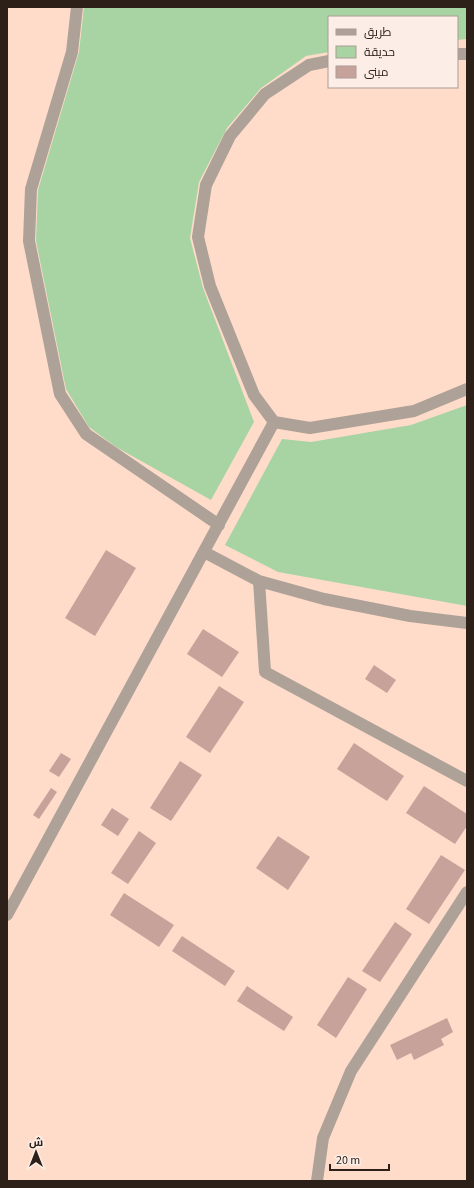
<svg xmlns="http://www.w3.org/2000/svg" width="474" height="1188" viewBox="0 0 474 1188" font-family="'Source Sans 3',Cairo,sans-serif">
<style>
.green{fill:#a8d4a3}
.building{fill:#c7a29a}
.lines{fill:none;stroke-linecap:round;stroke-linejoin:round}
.minor{stroke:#aea198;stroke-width:12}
</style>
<rect width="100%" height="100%" fill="#fedcc9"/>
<path class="green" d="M84 7H467V39L457 40V17H329V52L306 56 261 88 227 128 199 182 190 238 203 288 254 422 211 500 116 447 89 427 66 389 36 241 38 190 79 52Z
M467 405V606L278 572 225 545 282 439 311 442 411 425Z"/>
<path class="building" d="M106 550 136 568 95 636 65 618Z
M203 629 239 652 222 677 187 654Z
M374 665 396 680 387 693 365 679Z
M219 686 244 702 210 753 186 737Z
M354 743 404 776 387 801 337 769Z
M61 753 71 759 59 777 49 771Z
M180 761 202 775 171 821 150 808Z
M424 786 467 814V826L455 844 406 813Z
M51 788 57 792 39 819 33 815Z
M112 808 129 819 118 836 101 825Z
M139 831 156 843 128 884 111 873Z
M278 836 310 857 288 890 256 868Z
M441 855 465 870 429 924 406 909Z
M124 893 174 925 159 947 110 915Z
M395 922 412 934 380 982 362 971Z
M182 936 235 971 225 986 172 951Z
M348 977 367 989 336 1038 317 1025Z
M247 986 293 1017 284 1031 237 1001Z
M447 1018 453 1032 441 1039 444 1045 414 1060 411 1053 397 1060 390 1045Z"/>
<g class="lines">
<path class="minor" d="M77 7 72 52 31 189 29 241 60 394 86 434 219 525
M457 54H467
M329 61 309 65 265 94 230 136 206 185 198 237 210 286 254 395 274 422 310 428 414 411 467 389
M204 552 259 581 324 599 410 616 467 623
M259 581 265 672 467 781
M7 915 274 422
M317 1181 323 1138 351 1071 467 892"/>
</g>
<rect width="474" height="1188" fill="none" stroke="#2c2019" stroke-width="16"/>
<rect x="328" y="16" width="130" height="72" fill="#fceee6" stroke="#a99c94"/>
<rect x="336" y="29" width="20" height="6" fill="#aea198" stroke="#a99c94"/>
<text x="364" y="36" font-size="12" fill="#2c2019">طريق</text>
<rect x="336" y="46" width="20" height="12" fill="#a8d4a3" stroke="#a99c94"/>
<text x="364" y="56" font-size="12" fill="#2c2019">حديقة</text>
<rect x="336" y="66" width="20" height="12" fill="#c7a29a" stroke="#a99c94"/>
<text x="364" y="76" font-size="12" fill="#2c2019">مبنى</text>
<g transform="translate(36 1152)" stroke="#fceee6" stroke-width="3" paint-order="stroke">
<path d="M0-3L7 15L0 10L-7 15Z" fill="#2c2019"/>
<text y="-6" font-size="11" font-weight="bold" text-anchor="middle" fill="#2c2019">ش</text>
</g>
<path d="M330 1164v6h59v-6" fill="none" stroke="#2c2019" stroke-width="2"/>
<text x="336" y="1164" font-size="12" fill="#2c2019" stroke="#fceee6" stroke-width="3" paint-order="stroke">20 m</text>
</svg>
